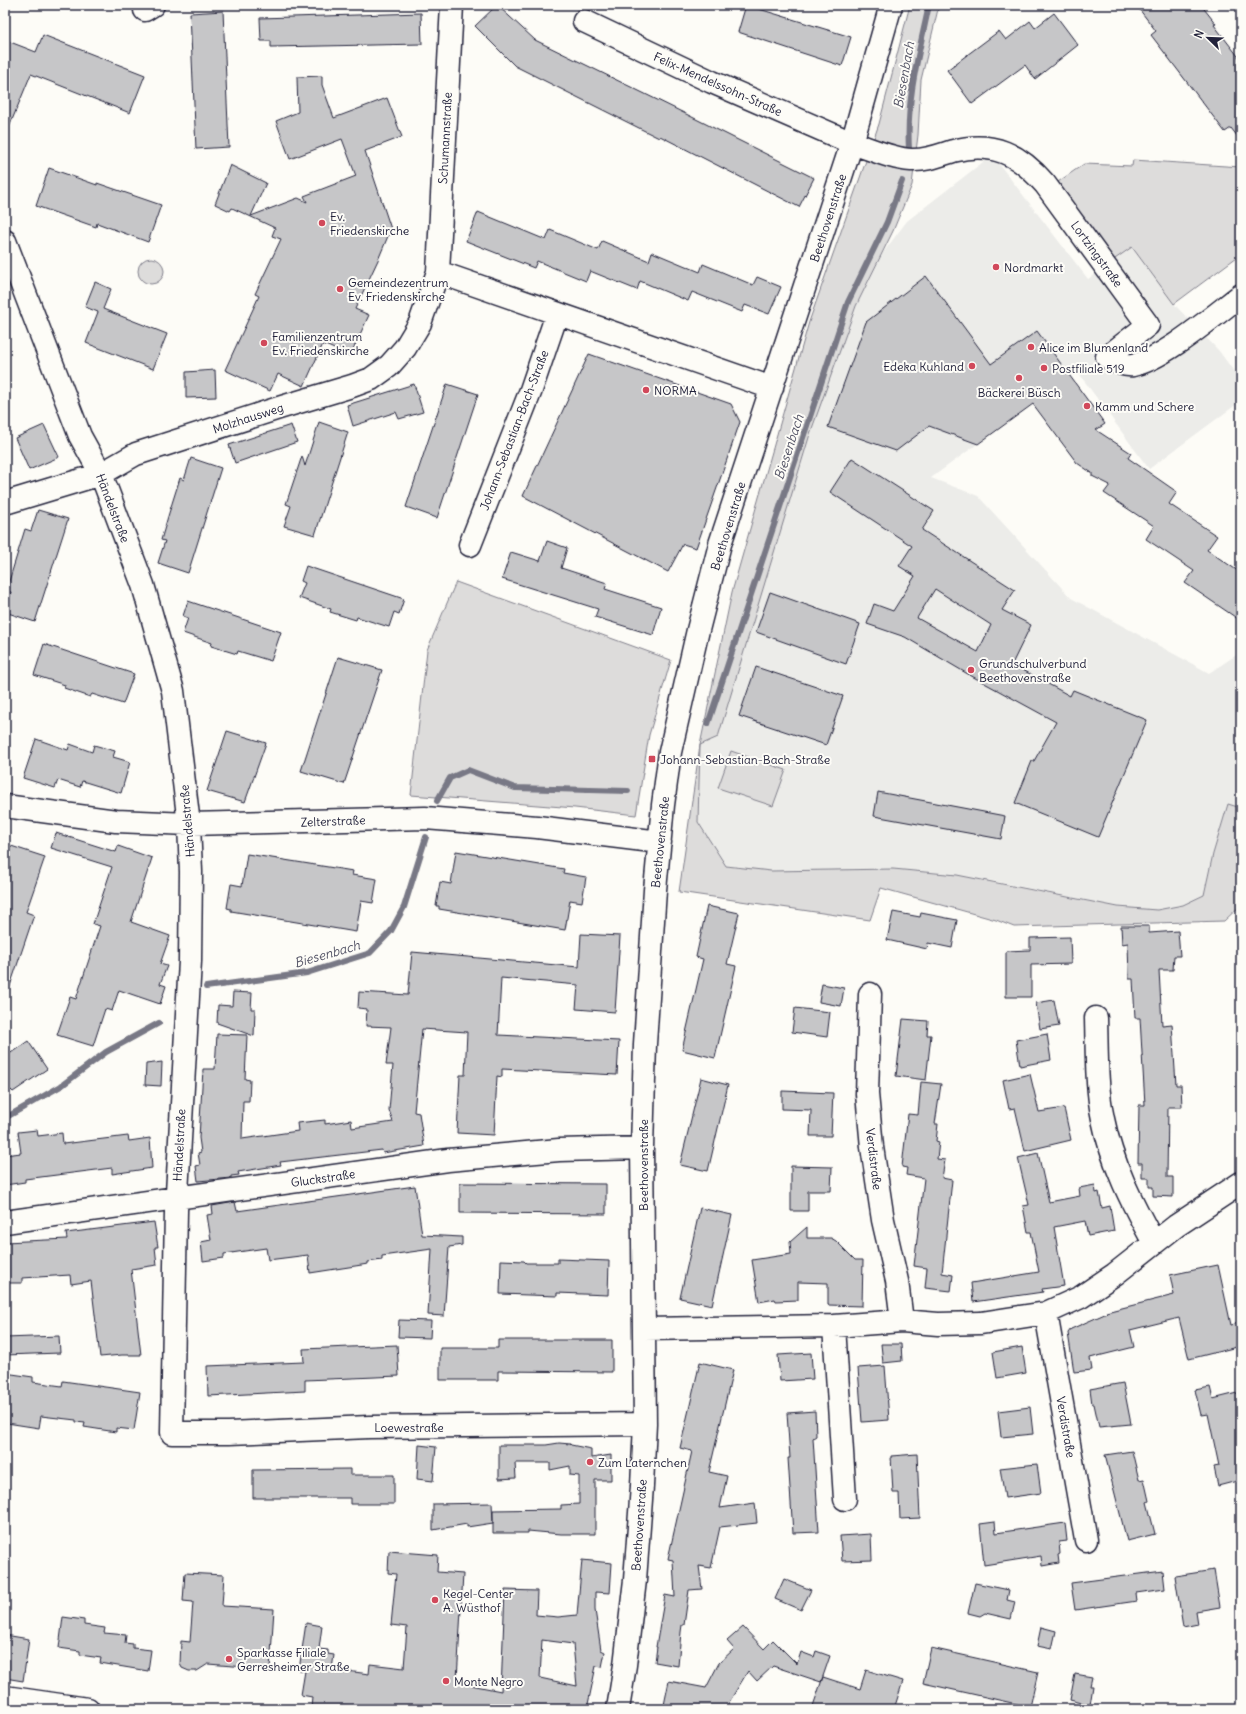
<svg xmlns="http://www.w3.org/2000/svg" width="1246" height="1714" viewBox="0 0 1246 1714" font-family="Delius,sans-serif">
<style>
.built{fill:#ecece9}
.green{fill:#dddcdb;stroke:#807f8b}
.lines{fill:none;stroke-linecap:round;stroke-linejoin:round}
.stream{stroke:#787885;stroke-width:6}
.building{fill:#c6c6c8;stroke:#22223b;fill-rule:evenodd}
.minor-casing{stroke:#22223b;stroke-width:25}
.minor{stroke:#fdfcf7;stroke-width:22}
.poi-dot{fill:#d1495b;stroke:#fdfcf7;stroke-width:1.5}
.labels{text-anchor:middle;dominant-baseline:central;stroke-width:4;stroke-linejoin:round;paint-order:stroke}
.street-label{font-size:12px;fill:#22223b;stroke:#fdfcf7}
.poi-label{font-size:12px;fill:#22223b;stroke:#fdfcf7;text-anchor:start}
.water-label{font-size:13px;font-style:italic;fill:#545466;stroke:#fdfcf7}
</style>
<rect width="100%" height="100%" fill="#fdfcf7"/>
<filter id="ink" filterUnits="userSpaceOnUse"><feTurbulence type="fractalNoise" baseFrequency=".025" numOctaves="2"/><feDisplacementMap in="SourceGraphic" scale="8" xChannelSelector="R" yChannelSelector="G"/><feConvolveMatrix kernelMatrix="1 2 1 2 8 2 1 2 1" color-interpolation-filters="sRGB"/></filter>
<g filter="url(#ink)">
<path class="built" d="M992 155 1088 279 1132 247 1174 304 1219 351 1241 381V401L1149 469 1077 371 931 478 978 496 1071 598 1209 673 1241 652V808L1228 804 1213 854 1204 895 1183 905 1157 910 1118 907 993 881 930 872 893 869 771 871 726 866 698 822 700 745 718 737 810 434 856 306 882 254 907 221Z"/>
<path class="green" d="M910 5H939L921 80 918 135 912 185 893 231 856 306 810 434 718 737 700 745 698 822 726 866 771 871 893 869 957 875 1118 907 1157 910 1183 905 1204 895 1213 854 1228 804 1241 808V905L1224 921 1014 927 996 920 881 888 870 920 679 892 700 745 732 592 809 322 879 124Z
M1133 160 1241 167V254L1174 304 1132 247 1112 261 1055 184 1084 164 1132 166Z
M138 271a13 13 0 1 1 26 0a13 13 0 1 1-26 0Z
M456 582 671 660 649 735 636 815 575 808 411 795 427 650Z
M731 751 786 770 773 806 718 788Z"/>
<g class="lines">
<path class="stream" d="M909 149C906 99 919 53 929 5
M708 724 848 302 887 222 902 181
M437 801 450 778 468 770 515 788 628 791
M206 987 307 973 370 953 391 931 404 907 426 837
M5 1118 61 1086 106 1052 159 1023"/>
</g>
<path class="building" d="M497 5 535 40 688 115 814 178 799 207 660 136 659 138 515 66 475 26Z
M746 5 851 37 842 66 738 32Z
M1136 5H1201L1216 24 1214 25 1241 60V141L1231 128 1225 132 1151 35 1156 31Z
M223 11 229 147 196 149 190 13Z
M421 13 422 44 271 47V41H261L260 18Z
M1054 13 1078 45 1035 79 1025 65 972 104 947 70 999 31 1006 40 1030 21 1035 28Z
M43 35 145 75 130 113 31 74 5 137V40L36 52Z
M322 76V85L334 118 387 98 402 137 365 151 391 229 378 260 355 309 369 315 350 356 323 344 304 386 278 374 270 391 225 370 259 296 255 294 281 239 272 236 275 228 232 208 230 211 215 204 230 165 266 183 251 216 298 198 307 202 304 196 356 176 342 139 290 159 276 121 298 112 297 77Z
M49 168 97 185V183L161 205 148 242 97 223 96 227 36 206Z
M478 212 546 240 550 230 598 250 602 241 649 261 652 252 700 272 703 264 753 285 757 277 781 287 769 314 745 305 742 312 692 292 688 301 640 281 637 290 590 271 586 281 537 261 534 268 466 241Z
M926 276 991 364 1037 331 1105 424 1096 430 1131 453 1128 458 1177 492 1169 504 1217 536 1207 550 1241 573V621L1185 583 1194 571 1146 539 1154 526 1104 493 1110 485 1092 476V473L1077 463 1033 404 978 444 929 426 896 451 828 427 866 322Z
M95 282 111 289 103 309 167 334 153 369 86 343 98 312 85 307Z
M589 354 731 404 740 422 696 548 683 544 668 572 523 496Z
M215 370 216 397 186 398V372Z
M414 384 423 412 399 419 396 412 353 426 347 405Z
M447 384 478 394 437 518 406 507Z
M319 422 348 432 315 535 284 526 291 506 286 504 302 456 305 466Z
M44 425 59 457 29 470 15 438Z
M291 425 297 442 235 463 229 445Z
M191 458 221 468 188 573 158 563 165 541 161 540 169 513 180 478 184 480Z
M852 458 934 511 922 530 1015 590 1002 610 1031 625 1012 664 1070 696 1073 690 1147 720 1098 837 1015 803 1032 761H1034L1056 722 966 673 905 637 867 624 874 604 893 611 915 576 899 566 912 546 830 492ZM935 589 991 625 978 652 917 618Z
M38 510 68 519 35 622 5 612 11 592 6 591 25 529 31 531Z
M547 541 567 548 561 568 607 583 605 589 661 607 653 635 595 617 598 609 502 579 511 552 540 561Z
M306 566 404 599 399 614 394 612 389 627 357 617 356 620 330 612 331 609 299 598 305 583 301 581Z
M770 592 860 624 846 664 756 632Z
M188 601 281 632 271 661 238 651 237 654 211 646 212 643 183 633 188 618 183 616Z
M44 644 134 674 123 704 92 694 90 697 64 688 65 685 34 675Z
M338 657 382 670 344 784 301 771Z
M756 667 843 696 826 745 739 716Z
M227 731 266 743 245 802 207 791Z
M36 739 68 750 70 744 92 752 94 745 115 751 113 757 130 762 121 793 82 781 80 787 58 780 55 788 23 778Z
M878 792 1005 816 1001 839 874 816Z
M56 833 116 852 118 846 152 858 131 922 170 936 160 964 167 966 160 984 166 986 160 1004 119 990 112 1011 105 1009 93 1046 57 1035 70 997 76 999 100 926 93 924 112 867 51 848Z
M5 844 45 857 26 912 34 915 8 992 5 991Z
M456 851 564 869 563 873 586 877 582 902 570 900 565 930 439 909V906H436L440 882 451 884Z
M247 854 353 871 352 875 377 879 373 903 361 901 356 932 231 911V909L227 908 231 884 242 886Z
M707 906 739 913 727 964 736 966 715 1058 682 1050 703 959 696 957Z
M893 912 920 917 921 913 957 920 952 948 928 943 927 949 887 940Z
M1121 926H1149V933L1178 931 1180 956H1174L1173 970H1159L1162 1025 1172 1024 1176 1085H1181L1182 1107H1168L1167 1177H1173V1197L1153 1196V1187H1149V1178H1142V1163H1138L1139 1105H1145L1140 1018H1135L1133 979H1129L1128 943 1122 944Z
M581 934 620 936 615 1012 576 1009 578 985 501 978 498 1035 619 1041 617 1075 502 1069V1077L497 1076 494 1135 457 1133 460 1075H465L467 1032 422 1029 414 1112 419 1113 424 1146 383 1153 382 1150 280 1162 281 1165 238 1172 239 1175 231 1176V1178L198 1181 196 1166 200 1165 198 1153 201 1152 199 1138 203 1069H215L217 1034 247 1035 245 1079 250 1080 249 1101H243L242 1139 298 1131 297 1123 325 1120V1124L351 1120 352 1128 393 1122 389 1110 393 1065H386L391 1027 366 1026 367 1009 358 1008 359 992 408 995 412 952 579 967Z
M1070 937 1071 964 1031 965V997H1006V951L1030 950V938Z
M822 984 844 988 841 1006 819 1002Z
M233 992 252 993 251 1009H255L254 1036 217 1023 218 1005 232 1006Z
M1054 1000 1059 1026 1040 1029 1036 1003Z
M795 1008 830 1012 827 1037 792 1032Z
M903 1019 928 1021 927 1035H931L926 1080 896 1076Z
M1047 1034 1051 1060 1020 1066 1016 1040Z
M28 1041 47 1069 13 1092 11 1090 5 1095V1057Z
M162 1062 161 1086 145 1085 146 1064Z
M1030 1074 1039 1112 1064 1108 1071 1140 1025 1151 1015 1108 1009 1109 1003 1080Z
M701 1078 728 1085 708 1171 680 1165Z
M921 1082 941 1084 935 1124H938L936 1141 939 1142 937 1159 945 1160 942 1178 952 1180 942 1273 953 1275 951 1291 925 1288 927 1268 914 1266 924 1178 906 1175 907 1168 902 1167 908 1114 918 1115Z
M782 1091 833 1093 831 1136H810L811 1110 782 1109Z
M37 1130 38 1136 62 1133 63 1144 128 1136 129 1141 150 1138 152 1168 112 1174V1168L25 1179V1182L5 1185V1155L21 1153 18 1132Z
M1038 1153 1049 1202 1080 1196 1079 1188 1095 1185 1096 1193 1099 1192 1102 1208 1110 1206 1114 1231 1088 1236 1085 1221 1054 1227 1064 1286 1042 1289 1043 1292 973 1302 971 1283 1039 1272 1031 1232H1028L1023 1206 1029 1205 1018 1158Z
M791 1166 832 1167 831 1191H808V1211H791Z
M460 1183 606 1184V1214L460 1213Z
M415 1186 422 1235 462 1237V1245L449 1247 444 1316 428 1315 432 1249 382 1256V1260L368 1262V1264L310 1273 308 1255 268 1260 266 1248 224 1254V1258L203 1261 201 1242 211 1240 207 1215 213 1214 212 1206 235 1202 237 1211Z
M700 1208 732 1215 712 1305 680 1298Z
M154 1222 158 1247H155L157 1265 131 1269 141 1355H122L100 1357 91 1281 71 1284 70 1275 22 1278V1283H5V1242L67 1239 66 1233Z
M807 1227V1238H831L836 1241 855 1260H863L862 1306 828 1305V1283L798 1282V1300L776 1301 775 1299 759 1302 752 1260 791 1254 790 1242Z
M558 1259 609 1261 608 1295 557 1293V1296L500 1294 501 1260 524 1261 526 1263H558Z
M1218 1265 1231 1325 1239 1323 1241 1332V1346L1189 1359 1179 1318 1130 1330 1134 1347 1090 1358 1092 1370 1074 1372 1068 1333 1071 1329 1107 1313 1106 1312 1174 1295 1170 1275Z
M399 1320 431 1321 430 1338 398 1337Z
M59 1336 60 1353 5 1355V1338Z
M498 1340H612V1372L498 1371V1380H440V1348H498Z
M881 1344H901L902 1361 883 1363Z
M397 1345 399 1376 305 1380V1391L208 1396 207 1366 304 1362 303 1349Z
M1022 1347 1026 1373 997 1378 993 1352Z
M811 1353 813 1379 780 1381 778 1355Z
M700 1362 733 1370 709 1472 727 1476 720 1508 755 1503 757 1523 720 1527 711 1568 699 1566 702 1589 689 1590 684 1625H682L681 1632 678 1666 655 1662 657 1647H656L665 1595 675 1597 673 1560 668 1559 692 1451 680 1448Z
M885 1366 889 1420 862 1422 858 1368Z
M5 1373 33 1377V1382L62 1386 63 1381 140 1392 134 1430 116 1428V1432L84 1427 85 1423 76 1422V1420L41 1416 39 1428 7 1423 8 1419 5 1418Z
M1123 1383 1131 1424 1099 1427 1094 1404H1092L1090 1389Z
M1210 1387 1213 1399 1241 1392V1480L1218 1486 1214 1467 1219 1466 1208 1414 1201 1415 1195 1390Z
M1030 1407 1033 1434 1001 1437 998 1411Z
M815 1411 816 1436 813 1438 819 1532 793 1533 788 1458H790L787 1413Z
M559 1443 570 1444 571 1445 591 1449V1458L611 1455V1480H595V1534H561L528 1531V1533H493V1510L561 1509V1505L579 1504V1476L570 1475V1466L550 1470V1463H515L516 1478 499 1479V1445H546Z
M419 1445 436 1447 433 1481 417 1479Z
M1132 1451 1139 1480 1144 1479 1149 1501 1147 1502 1155 1534 1127 1541 1105 1455Z
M917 1454 920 1518 900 1519 899 1493H893L891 1456Z
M1037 1464 1041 1493 1005 1498 1000 1468Z
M350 1469V1475H394V1504H350V1498H253V1470Z
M492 1503 493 1523 467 1527V1524L433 1530V1504Z
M995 1522 996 1533 1065 1523 1067 1541 1059 1542 1060 1554 1058 1555 1059 1563 1042 1566 1041 1556 984 1565 980 1524Z
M871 1534 872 1560 842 1561 840 1536Z
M389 1551 438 1555 437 1572 463 1574 457 1680 471 1685 501 1691 505 1590 537 1591 536 1615 558 1617 577 1615 582 1560 612 1563 610 1593 595 1592V1610L601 1650 605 1652 602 1667 596 1666 587 1709H391L343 1705 342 1709H311L312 1697 301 1695 305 1671 299 1670 306 1623 322 1626 319 1649 328 1650V1654L334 1655 332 1669 369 1674 370 1664 404 1668 407 1627 391 1625 396 1574 388 1573ZM542 1640 573 1644 577 1686 540 1678Z
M1214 1570 1220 1607 1196 1611 1198 1624 1183 1627 1175 1576Z
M1163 1571 1165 1589 1136 1593 1137 1601 1075 1610 1071 1583Z
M185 1573 224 1575 222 1606 274 1609 270 1669 208 1664 197 1671H189L182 1668 180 1664 181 1641 190 1642 193 1602 183 1601Z
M784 1579 811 1590 801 1610 775 1599Z
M975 1583 1009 1590 1007 1600 1015 1602 1011 1619 985 1613 980 1616 968 1613Z
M63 1617 84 1620V1625L105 1628 104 1633 126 1635 125 1643 133 1644V1648L151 1650 148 1671 100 1663 101 1658 80 1655V1651L59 1648Z
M743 1627 764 1649 773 1640 797 1664 801 1652 814 1657 816 1651 830 1656 821 1682 773 1666 757 1681 748 1671 725 1709H672V1706L664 1705 669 1681 706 1688 719 1663 734 1649 727 1641Z
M1041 1627 1056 1631 1052 1649 1037 1646Z
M5 1635 29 1639 23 1681 5 1678Z
M931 1648 1038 1672 1030 1707 923 1683Z
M866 1670 903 1681 894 1709H812L823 1677 860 1689Z
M1075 1674 1092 1677 1090 1686H1093L1090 1705 1070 1700Z"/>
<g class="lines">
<g class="minor-casing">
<path id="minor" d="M145 10 153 5
M584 21 712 82 852 143C871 149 892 159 911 160 926 161 940 155 953 151 993 140 1020 155 1045 184L1148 325 1107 357C1115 362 1123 366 1133 365 1161 361 1217 313 1241 295
M5 241 80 436 101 474 143 585 173 691 189 824 191 872 190 961 176 1211 172 1433H229L369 1427 645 1424
M438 272 772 388
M5 503 101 474 136 454 282 407 352 386 371 379 389 366 405 348 420 323 438 272 452 5
M470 545 531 390 557 314
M5 806 116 821 189 824 425 818 537 827 660 842
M870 994 867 1094 872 1147 883 1220 897 1281 902 1321
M1096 1018C1097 1051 1096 1087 1103 1119 1112 1164 1132 1203 1154 1243
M5 1222 448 1160 559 1150 642 1148
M1046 1313 1086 1540
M834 1326 845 1499
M645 1329 834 1326 902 1321 938 1324 981 1323 1046 1313 1081 1297 1115 1274 1176 1226 1241 1183
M5 1697 88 1709
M618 1709 625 1665 635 1580 642 1486 645 1424 642 1148 645 1044 655 890 663 805 670 752 698 630 720 544 852 143 891 5"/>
</g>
<use href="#minor" class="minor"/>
</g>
</g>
<g class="poi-dot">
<circle cx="322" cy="223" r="4"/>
<circle cx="996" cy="267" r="4"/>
<circle cx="340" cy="289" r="4"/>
<circle cx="264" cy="343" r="4"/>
<circle cx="1031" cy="347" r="4"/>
<circle cx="972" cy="366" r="4"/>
<circle cx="1044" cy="368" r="4"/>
<circle cx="1019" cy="378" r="4"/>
<circle cx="646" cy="390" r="4"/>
<circle cx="1087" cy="406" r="4"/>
<circle cx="971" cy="670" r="4"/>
<rect x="648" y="755" width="8" height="8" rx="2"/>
<circle cx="590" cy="1462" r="4"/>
<circle cx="435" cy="1600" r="4"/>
<circle cx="229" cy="1659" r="4"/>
<circle cx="446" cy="1681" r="4"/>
</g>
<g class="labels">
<g class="street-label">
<text transform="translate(718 84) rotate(24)">Felix-Mendelssohn-Straße</text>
<text transform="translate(445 138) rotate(-87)">Schumannstraße</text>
<text transform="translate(828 218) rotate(-72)">Beethovenstraße</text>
<text transform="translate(1097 254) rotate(54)">Lortzingstraße</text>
<text transform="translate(248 418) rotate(-18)">Molzhausweg</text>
<text transform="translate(514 430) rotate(-69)">Johann-Sebastian-Bach-Straße</text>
<text transform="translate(113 508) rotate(69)">Händelstraße</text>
<text transform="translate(728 526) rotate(-73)">Beethovenstraße</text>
<text transform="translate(187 821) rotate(-95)">Händelstraße</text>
<text transform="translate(333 821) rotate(-2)">Zelterstraße</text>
<text transform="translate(660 842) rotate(-84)">Beethovenstraße</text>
<text transform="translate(179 1145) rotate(-87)">Händelstraße</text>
<text transform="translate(874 1159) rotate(83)">Verdistraße</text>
<text transform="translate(643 1165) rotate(-90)">Beethovenstraße</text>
<text transform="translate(323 1178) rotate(-8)">Gluckstraße</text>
<text x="409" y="1427">Loewestraße</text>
<text transform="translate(1066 1427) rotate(80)">Verdistraße</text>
<text transform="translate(639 1525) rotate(-86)">Beethovenstraße</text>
</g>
<g class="poi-label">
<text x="330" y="216">Ev.<tspan x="330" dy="14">Friedenskirche</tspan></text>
<text x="1004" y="267">Nordmarkt</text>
<text x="348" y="282">Gemeindezentrum<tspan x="348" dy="14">Ev. Friedenskirche</tspan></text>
<text x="272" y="336">Familienzentrum<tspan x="272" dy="14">Ev. Friedenskirche</tspan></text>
<text x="1039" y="347">Alice im Blumenland</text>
<text x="964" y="366" text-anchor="end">Edeka Kuhland</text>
<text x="1052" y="368">Postfiliale 519</text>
<text x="654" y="390">NORMA</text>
<text x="1019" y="392" text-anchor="middle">Bäckerei Büsch</text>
<text x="1095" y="406">Kamm und Schere</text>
<text x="979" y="663">Grundschulverbund<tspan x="979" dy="14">Beethovenstraße</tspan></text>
<text x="660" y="759">Johann-Sebastian-Bach-Straße</text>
<text x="598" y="1462">Zum Laternchen</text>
<text x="443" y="1593">Kegel-Center<tspan x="443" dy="14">A. Wüsthof</tspan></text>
<text x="237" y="1652">Sparkasse Filiale<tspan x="237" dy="14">Gerresheimer Straße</tspan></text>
<text x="454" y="1681">Monte Negro</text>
</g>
<g class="water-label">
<text transform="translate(904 75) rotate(-80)">Biesenbach</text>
<text transform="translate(789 447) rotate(-72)">Biesenbach</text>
<text transform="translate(327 954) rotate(-16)">Biesenbach</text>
</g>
</g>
<rect width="1246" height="1714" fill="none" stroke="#fdfcf7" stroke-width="20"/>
<rect x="10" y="10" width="1226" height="1694" fill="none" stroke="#22223b" stroke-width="1.5" filter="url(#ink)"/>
<g transform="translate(1208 38) rotate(293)" stroke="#fdfcf7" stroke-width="3" paint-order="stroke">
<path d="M0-3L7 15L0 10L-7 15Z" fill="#22223b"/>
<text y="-6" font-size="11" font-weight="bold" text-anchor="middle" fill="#22223b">N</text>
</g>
</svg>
